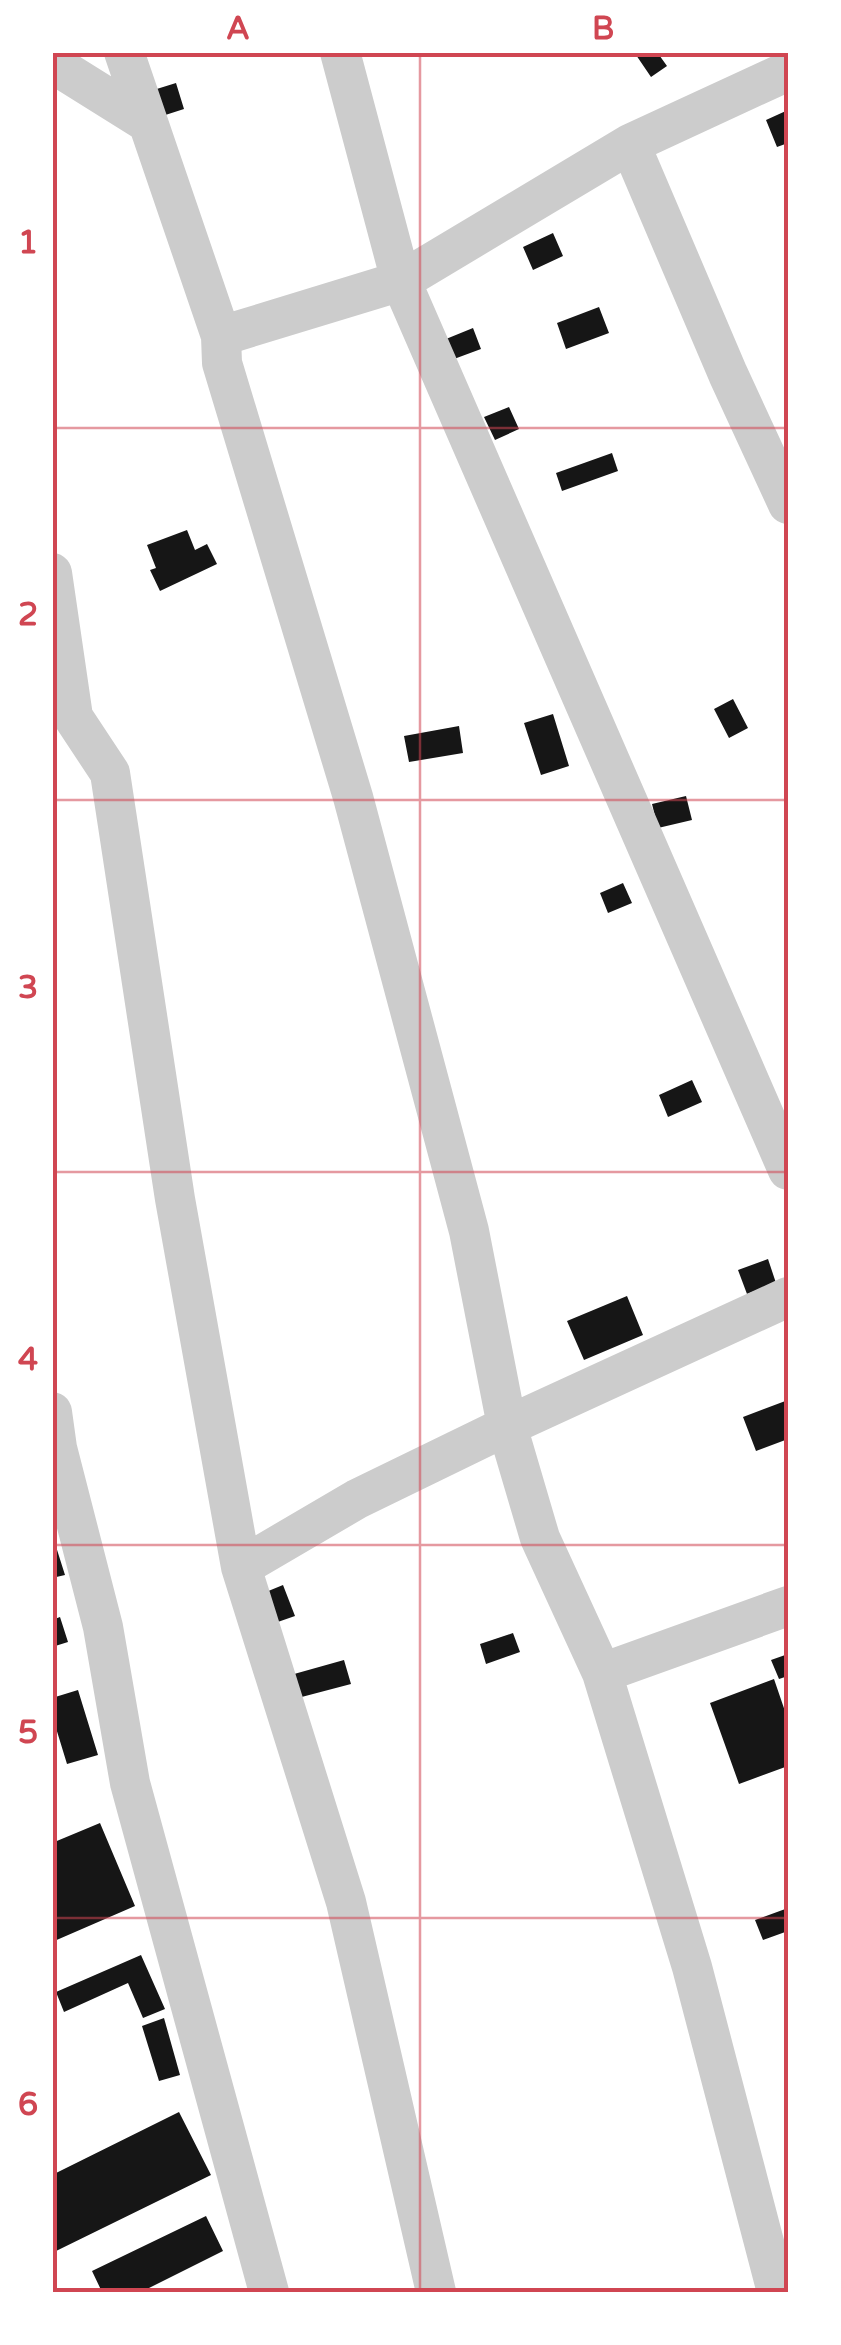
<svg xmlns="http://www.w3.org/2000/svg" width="841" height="2345" viewBox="0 0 841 2345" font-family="'Varela Round',sans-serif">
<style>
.building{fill:#161616}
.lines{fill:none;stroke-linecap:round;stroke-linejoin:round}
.minor{stroke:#ccc;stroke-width:40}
.grid{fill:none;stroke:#d04652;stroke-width:2.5;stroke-opacity:0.55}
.neatline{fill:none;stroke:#d04652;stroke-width:4}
.grid-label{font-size:32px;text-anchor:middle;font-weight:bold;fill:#d04652}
</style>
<rect width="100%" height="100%" fill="#fff"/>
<path class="building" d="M634 52H657L667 66 651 77Z
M176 83 184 109 156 118 147 92Z
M788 110V143L777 147 766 120Z
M553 233 563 256 533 270 523 247Z
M599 307 609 333 566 349 557 323Z
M473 328 481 349 454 359 446 339Z
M509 407 519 429 495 440 484 417Z
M612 453 618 471 562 491 556 473Z
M187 530 195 550 207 544 217 564 160 591 150 570 156 568 147 545Z
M733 699 748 728 729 738 714 709Z
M553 714 569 766 541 775 524 723Z
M459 726 463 753 409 762 404 736Z
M686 796 692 820 658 828 652 804Z
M623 883 632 903 608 913 600 893Z
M692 1080 702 1102 668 1117 659 1095Z
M768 1259 776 1283 747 1294 738 1270Z
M627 1296 643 1335 584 1360 567 1321Z
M788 1400V1439L756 1451 743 1417Z
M52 1534 65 1575 52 1578Z
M283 1585 295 1616 272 1624 261 1594Z
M60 1617 68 1642 52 1647V1620Z
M513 1633 520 1652 486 1664 480 1644Z
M788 1654V1676L779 1679 771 1660Z
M344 1660 351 1684 294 1699 287 1676Z
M774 1679 788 1720V1766L739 1784 710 1703Z
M78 1690 98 1755 67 1764 52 1715V1698Z
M100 1823 135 1906 52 1942V1843Z
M788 1908V1931L763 1940 755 1920Z
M141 1955 165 2009 143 2018 128 1983 64 2012 56 1992Z
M164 2018 180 2075 159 2081 142 2026Z
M179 2112 211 2175 52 2253V2175Z
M206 2216 223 2251 141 2292H102L92 2271Z"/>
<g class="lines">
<path class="minor" d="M124 52 221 336 222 363 353 797 469 1231 507 1426 540 1538 602 1673 692 1967 777 2292
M340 52 401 281 788 1170
M52 63 148 123
M630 144 728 374 788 504
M221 336 401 281 630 144 788 71
M52 573 73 717 110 773 175 1199 241 1567 346 1902 436 2292
M52 1412 57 1448 103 1627 130 1783 269 2292
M241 1567 357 1499 507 1426 788 1297
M602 1673 788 1606"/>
</g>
<path class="grid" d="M420 52V2292M52 428H788M52 800H788M52 1172H788M52 1545H788M52 1918H788"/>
<rect width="841" height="2345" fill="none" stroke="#ffffff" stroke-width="110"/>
<rect x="55" y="55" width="731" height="2235" class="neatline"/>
<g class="grid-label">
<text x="238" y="39">A</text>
<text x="603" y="39">B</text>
<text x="28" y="253">1</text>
<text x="28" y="625">2</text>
<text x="28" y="998">3</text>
<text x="28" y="1370">4</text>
<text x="28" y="1743">5</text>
<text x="28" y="2115">6</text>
</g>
</svg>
